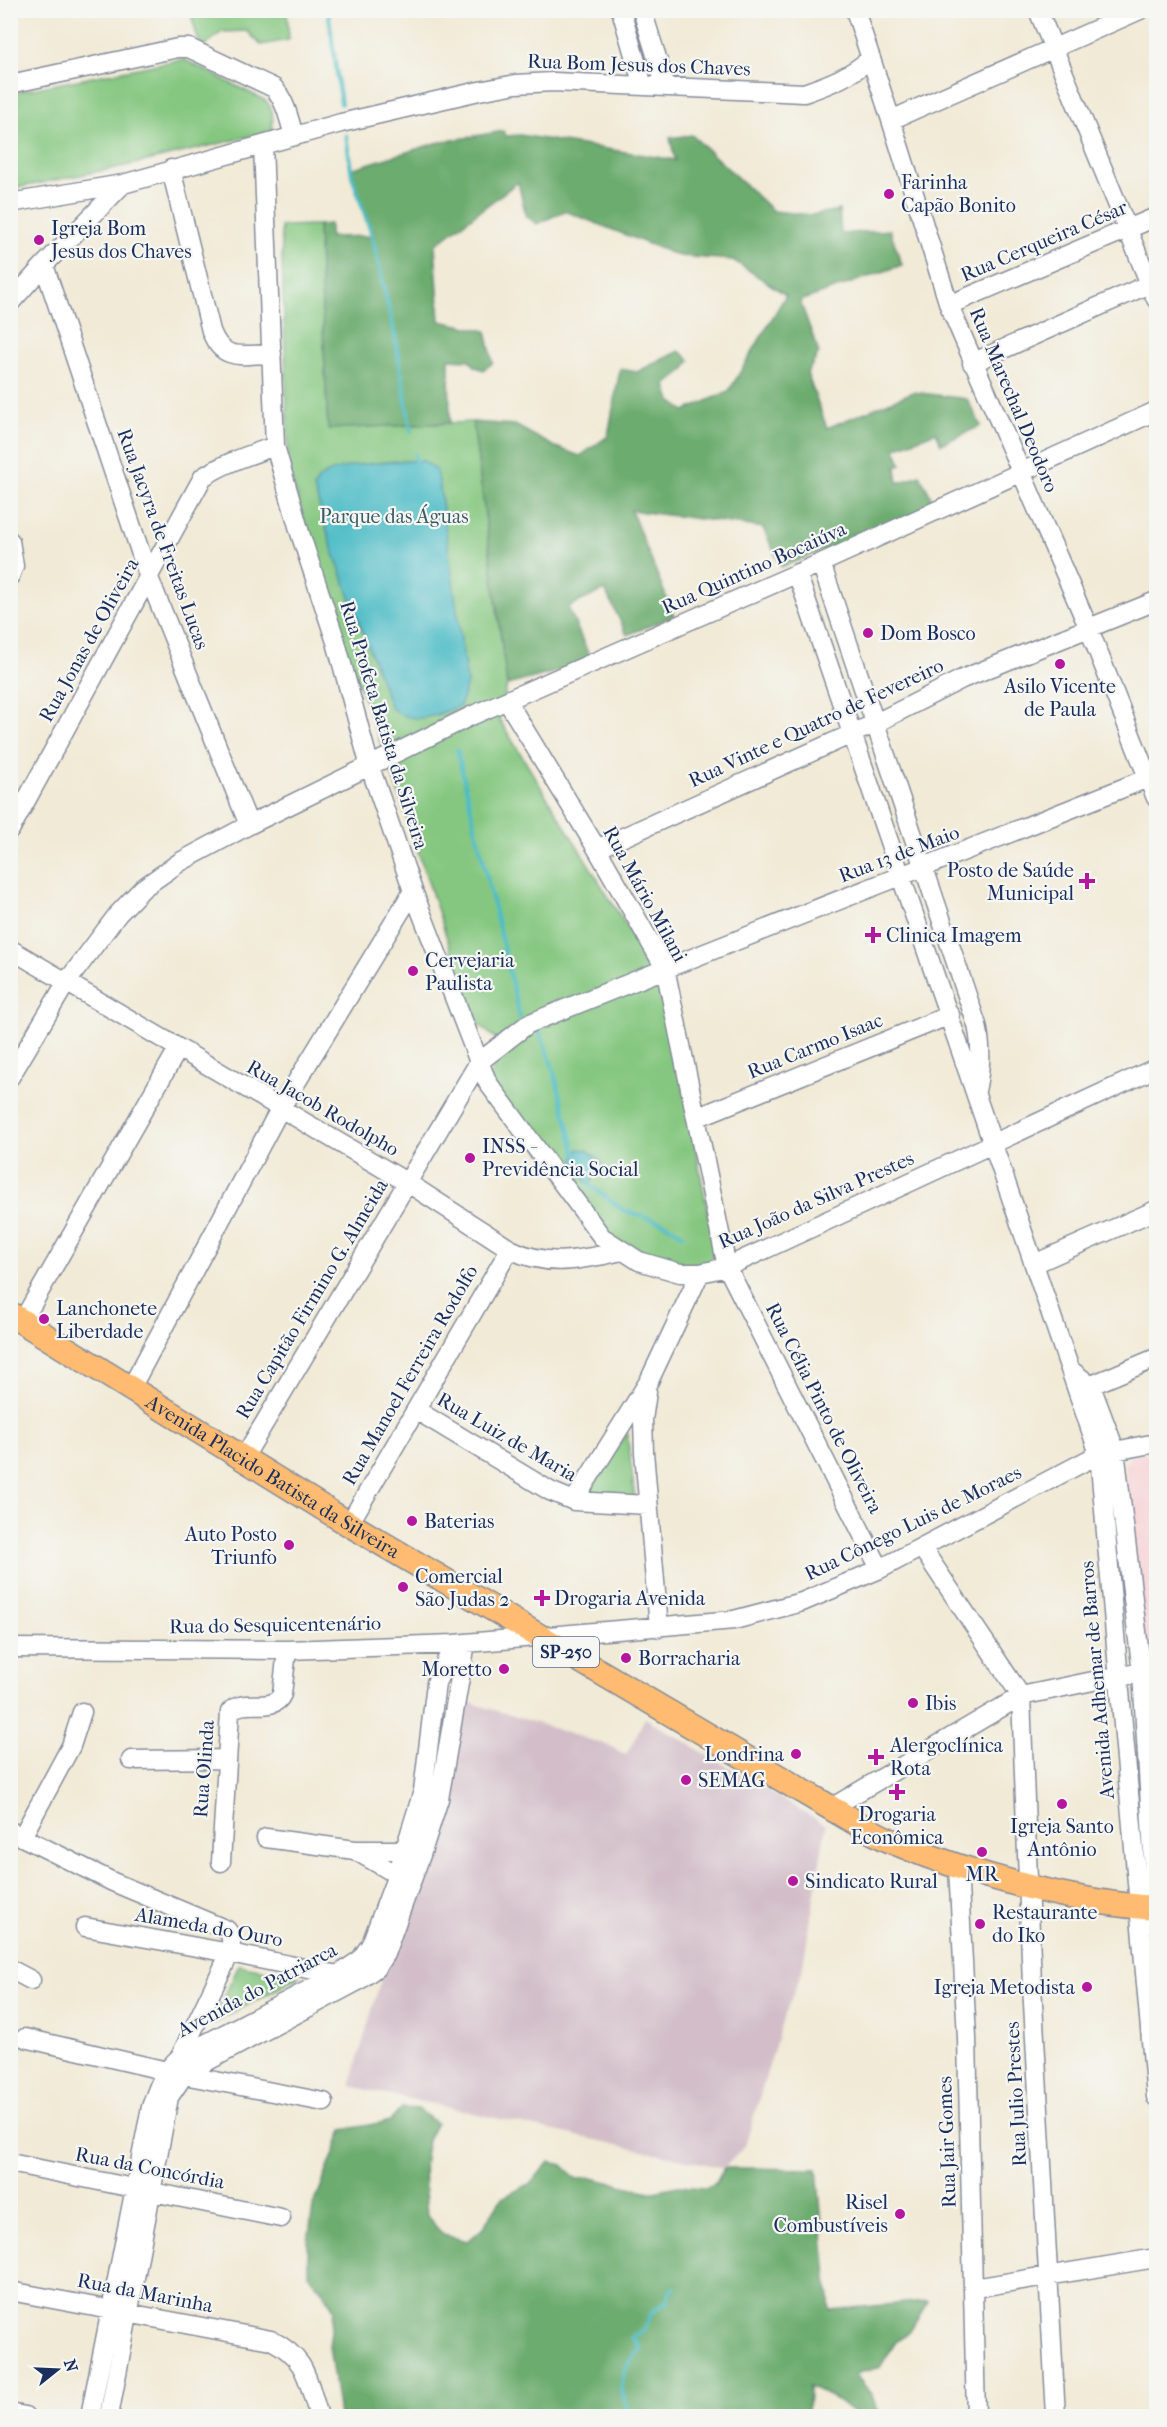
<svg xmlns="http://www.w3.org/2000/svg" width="1167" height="2427" viewBox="0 0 1167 2427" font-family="'IM FELL French Canon',serif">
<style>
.built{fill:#f7cfd4}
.industrial{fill:#d2bdc8}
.green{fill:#85c780;stroke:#507b6f;stroke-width:1.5}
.forest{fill:#6cac6e;stroke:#446e66;stroke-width:1.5}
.water{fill:#4ebcc6;stroke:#347692;stroke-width:1.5}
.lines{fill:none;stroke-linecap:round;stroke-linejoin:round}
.stream{stroke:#4ebcc6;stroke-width:4}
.minor-casing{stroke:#868c9a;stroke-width:21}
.major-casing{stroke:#868c9a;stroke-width:27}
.minor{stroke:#fff;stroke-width:18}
.major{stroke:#febb71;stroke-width:24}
.poi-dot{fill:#b5179e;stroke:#f6f6f2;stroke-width:2}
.labels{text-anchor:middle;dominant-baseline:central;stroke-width:4.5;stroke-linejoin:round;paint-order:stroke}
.shield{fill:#f6f6f2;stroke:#5d6b8a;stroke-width:1.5}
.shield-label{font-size:18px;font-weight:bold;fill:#1b2f5e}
.street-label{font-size:20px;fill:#1b2f5e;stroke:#f6f6f2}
.poi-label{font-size:20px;fill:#1b2f5e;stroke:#f6f6f2;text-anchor:start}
.park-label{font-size:20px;fill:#3b5d68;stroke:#f6f6f2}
</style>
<rect width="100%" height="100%" fill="#f6f6f2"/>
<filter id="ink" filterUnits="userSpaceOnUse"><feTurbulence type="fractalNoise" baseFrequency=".0167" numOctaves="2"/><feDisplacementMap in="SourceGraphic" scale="12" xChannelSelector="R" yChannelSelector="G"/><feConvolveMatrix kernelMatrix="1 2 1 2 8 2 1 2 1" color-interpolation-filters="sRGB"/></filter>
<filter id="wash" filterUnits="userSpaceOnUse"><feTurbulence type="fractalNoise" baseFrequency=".008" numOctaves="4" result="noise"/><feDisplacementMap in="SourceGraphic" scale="24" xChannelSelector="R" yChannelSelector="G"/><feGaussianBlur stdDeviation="1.35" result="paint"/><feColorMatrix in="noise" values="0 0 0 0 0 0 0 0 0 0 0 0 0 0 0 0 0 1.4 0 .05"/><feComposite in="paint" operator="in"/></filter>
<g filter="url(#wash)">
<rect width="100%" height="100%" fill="#f1ead6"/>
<path class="built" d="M1156 1452V1658L1145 1659 1125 1464 1132 1455Z"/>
<path class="industrial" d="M465 1701 610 1746 626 1755 645 1718 826 1825 802 1971 782 2022 745 2146 724 2168 350 2086 380 1982 415 1895 447 1801Z"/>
<path class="green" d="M190 11H287L289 40 261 45 247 31 222 32 204 46 198 40Z
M183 59 266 101C274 108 273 120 272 131L130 165 11 189V93Z
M318 225 328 429 473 422 507 685 499 719 664 987 716 1254 708 1265 674 1266 602 1237 489 1080 502 1044 478 1024 463 986 393 777 343 641 289 472 281 226Z
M627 1433 635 1499 583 1498Z
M239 1965 299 1977 211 2025Z"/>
<path class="forest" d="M503 131 506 136 520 135 675 160 670 138 692 135 773 211 812 215 839 210 841 234 890 230 902 265 800 301 819 353 807 373 827 428 913 392 967 399 981 426 941 444 936 432 895 448 901 464 896 467 898 483 920 475 936 507 781 567 763 528C719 520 675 517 631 510L674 616 627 635 605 590 568 607 592 662 507 685 473 422 515 425 553 446 580 456 608 436 620 369 637 372 679 351 690 360 684 370 666 385 671 401 685 411 729 391 786 295 733 260 679 256 565 211 537 224 526 216 518 182 435 245 440 321 486 331 493 363 483 370 476 367 469 360 449 359 450 423 328 429 318 225 330 224V237L372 236 351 169 436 143Z
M402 2108 418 2109 436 2123C419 2148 425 2187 427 2216L443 2235 468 2241 482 2229 502 2198 531 2183 549 2162 563 2165 576 2179 588 2177 649 2192 678 2186 705 2188 716 2183 724 2168 817 2169 830 2310 928 2301 911 2330 895 2343 880 2367 855 2374 872 2395 879 2416H858L839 2401 809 2386 808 2416H339L329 2346 334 2309 322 2290 308 2274V2241L313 2207 343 2130 390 2121Z"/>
<path class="water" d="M424 461 436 470 439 481 467 683 460 706C435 715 414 727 391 708L333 551 314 488C316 485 316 481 319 479 333 463 403 460 424 461Z
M579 1149 587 1150 602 1163 589 1186 573 1161Z"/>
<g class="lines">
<path class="stream" d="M328 10 341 104
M346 135 352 176 372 236 394 330 411 431
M415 454 416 464
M457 750 520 1018
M538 1028 552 1065 576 1155
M588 1184 623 1210 666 1224 683 1235
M630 2416 621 2389 624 2372 640 2348 632 2337 645 2329 652 2312 668 2301V2293L674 2288"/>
</g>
</g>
<g filter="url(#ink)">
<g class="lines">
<g class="minor-casing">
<path id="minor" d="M621 10 643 86
M642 10 666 87
M855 10 891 120 949 305 1089 629 1156 798
M1038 10 1156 299
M10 84 178 48H189L274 88C286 102 289 119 294 136
M891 120 1140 10
M263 145 275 446 300 533 336 642 370 767 413 891 479 1062 488 1083 602 1237 639 1261 680 1273H700
M171 169 211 331C223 363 243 354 272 354
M10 203 123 184 341 123 479 91 516 84 553 82 804 93C830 84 851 76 871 58
M44 265 149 578 249 825
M10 303 44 265 123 184
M949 305 1156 217
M972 363 1156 281
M10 541 14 566 10 576
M821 563 977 1025C982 1049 981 1067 976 1091
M797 573 1099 1454 1156 2097
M507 701 597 849 665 968 727 1267 880 1569
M10 830 203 477C226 462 250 455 275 446
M597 849 876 723 962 679 1156 601
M10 949 408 1183 510 1249C550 1269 582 1259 623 1251
M10 1077 66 983 118 914 143 888 180 862 249 825 471 716 821 563 1156 411
M696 1118 950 1015
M1034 1264 1156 1210
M22 1322 178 1049
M1072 1371 1091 1386 1115 1450 1142 1673 1156 1904
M131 1388 280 1109 413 891
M1080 1390 1156 1358
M647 1392 643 1420 644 1452 659 1628
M416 1410 550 1491 574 1501 648 1505
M243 1459 479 1062 528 1024C734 940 942 861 1148 778
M574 1501 649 1381 700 1273 727 1267 1156 1068
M349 1524 510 1249
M922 1548 1021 1696 1032 1985 1056 2416
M10 1648 287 1650 454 1644 734 1620 802 1602 880 1569 1099 1454 1156 1443
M131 1760 226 1759
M831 1808 1021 1696 1117 1676 1156 1671
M10 1831 113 1882 227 1930C233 1937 231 1943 230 1953L180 2057 182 2059
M22 1837 71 1746 82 1712
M266 1838 355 1850H406L416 1853
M356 1851 408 1881
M221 1862 230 1712C244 1696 273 1715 282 1694L287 1650
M958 1867 967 2038 976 2416
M85 1927 230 1953 343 1976
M10 1969 31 1980
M25 2038 184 2075 324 2102
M10 2163 281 2218
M974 2288 1156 2258
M10 2291 271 2340C308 2359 307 2380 319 2416
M10 2413 25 2416
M90 2416 151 2107C159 2085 162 2073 180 2057L339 1974 360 1960 371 1944 397 1875 423 1791 436 1683 454 1644
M109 2416 169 2097 184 2075 191 2070 358 1981 376 1968 385 1954 421 1855 439 1799 466 1643"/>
</g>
<g class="major-casing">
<g id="major">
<path id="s1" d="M10 1314 349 1524 831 1808C852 1820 873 1834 896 1843 971 1875 1075 1903 1156 1908"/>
</g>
</g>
<use href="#minor" class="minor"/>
<use href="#major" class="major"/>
</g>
</g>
<g class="poi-dot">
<circle cx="889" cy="194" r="6"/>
<circle cx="39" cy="240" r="6"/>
<circle cx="868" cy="633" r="6"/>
<circle cx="1060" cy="664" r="6"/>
<path d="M1084 872h6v6h6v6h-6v6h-6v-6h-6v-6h6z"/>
<path d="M870 926h6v6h6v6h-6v6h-6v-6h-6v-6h6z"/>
<circle cx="413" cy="971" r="6"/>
<circle cx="470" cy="1158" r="6"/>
<circle cx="44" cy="1319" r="6"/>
<circle cx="412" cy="1521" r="6"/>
<circle cx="289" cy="1545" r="6"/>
<circle cx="403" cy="1587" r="6"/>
<path d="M539 1589h6v6h6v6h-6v6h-6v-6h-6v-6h6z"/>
<circle cx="626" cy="1658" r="6"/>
<circle cx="504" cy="1669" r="6"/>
<circle cx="913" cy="1703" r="6"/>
<circle cx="796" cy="1754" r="6"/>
<path d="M873 1748h6v6h6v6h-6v6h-6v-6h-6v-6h6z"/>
<circle cx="686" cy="1780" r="6"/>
<path d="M894 1783h6v6h6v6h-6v6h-6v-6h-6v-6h6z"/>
<circle cx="1062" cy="1804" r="6"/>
<circle cx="982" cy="1852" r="6"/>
<circle cx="793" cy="1881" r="6"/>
<circle cx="980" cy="1924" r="6"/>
<circle cx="1087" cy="1987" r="6"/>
<circle cx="900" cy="2214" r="6"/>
</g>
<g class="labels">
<rect class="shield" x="533" y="1637" width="66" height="30" rx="4.5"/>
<g class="shield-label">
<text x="566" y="1652">SP-250</text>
</g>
<g class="street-label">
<text transform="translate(639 65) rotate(2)">Rua Bom Jesus dos Chaves</text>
<text transform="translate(1044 241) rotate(-23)">Rua Cerqueira César</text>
<text transform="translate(1014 400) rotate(67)">Rua Marechal Deodoro</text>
<text transform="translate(163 539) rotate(70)">Rua Jacyra de Freitas Lucas</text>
<text transform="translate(754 568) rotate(-24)">Rua Quintino Bocaiúva</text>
<text transform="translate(89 640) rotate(-61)">Rua Jonas de Oliveira</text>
<text transform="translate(816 723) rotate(-25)">Rua Vinte e Quatro de Fevereiro</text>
<text transform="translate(384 725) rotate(73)">Rua Profeta Batista da Silveira</text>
<text transform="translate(899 854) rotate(-21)">Rua 13 de Maio</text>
<text transform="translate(645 894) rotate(61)">Rua Mário Milani</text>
<text transform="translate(815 1046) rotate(-22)">Rua Carmo Isaac</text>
<text transform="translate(323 1108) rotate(30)">Rua Jacob Rodolpho</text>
<text transform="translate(816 1200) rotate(-24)">Rua João da Silva Prestes</text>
<text transform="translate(312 1299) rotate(-59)">Rua Capitão Firmino G. Almeida</text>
<text transform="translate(410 1375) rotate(-60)">Rua Manoel Ferreira Rodolfo</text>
<text transform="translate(824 1408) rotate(63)">Rua Célia Pinto de Oliveira</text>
<text transform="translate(507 1437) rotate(30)">Rua Luiz de Maria</text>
<text stroke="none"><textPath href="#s1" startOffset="309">Avenida Placido Batista da Silveira</textPath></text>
<text transform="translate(913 1523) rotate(-26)">Rua Cônego Luis de Moraes</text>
<text transform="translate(275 1625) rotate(-1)">Rua do Sesquicentenário</text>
<text transform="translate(1097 1680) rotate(-95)">Avenida Adhemar de Barros</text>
<text transform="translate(204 1769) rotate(-86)">Rua Olinda</text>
<text transform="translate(209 1927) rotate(10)">Alameda do Ouro</text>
<text transform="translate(257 1990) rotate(-28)">Avenida do Patriarca</text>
<text transform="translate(1016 2094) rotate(-93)">Rua Julio Prestes</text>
<text transform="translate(947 2142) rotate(-92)">Rua Jair Gomes</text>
<text transform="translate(150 2168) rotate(11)">Rua da Concórdia</text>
<text transform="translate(145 2293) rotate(11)">Rua da Marinha</text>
</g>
<g class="poi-label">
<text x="901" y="182">Farinha<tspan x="901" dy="23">Capão Bonito</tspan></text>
<text x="51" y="228">Igreja Bom<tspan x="51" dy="23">Jesus dos Chaves</tspan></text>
<text x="880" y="633">Dom Bosco</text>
<text x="1060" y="686" text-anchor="middle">Asilo Vicente<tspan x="1060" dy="23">de Paula</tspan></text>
<text x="1074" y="870" text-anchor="end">Posto de Saúde<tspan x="1074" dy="23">Municipal</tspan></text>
<text x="886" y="935">Clinica Imagem</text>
<text x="425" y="960">Cervejaria<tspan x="425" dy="23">Paulista</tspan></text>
<text x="482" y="1146">INSS -<tspan x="482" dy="23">Previdência Social</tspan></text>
<text x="56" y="1308">Lanchonete<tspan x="56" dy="23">Liberdade</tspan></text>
<text x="424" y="1521">Baterias</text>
<text x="277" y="1534" text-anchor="end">Auto Posto<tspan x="277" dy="23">Triunfo</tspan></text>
<text x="415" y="1576">Comercial<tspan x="415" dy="23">São Judas 2</tspan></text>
<text x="554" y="1598">Drogaria Avenida</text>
<text x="638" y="1658">Borracharia</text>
<text x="492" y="1669" text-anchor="end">Moretto</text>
<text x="925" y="1703">Ibis</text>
<text x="890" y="1745">Alergoclínica<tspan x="890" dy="23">Rota</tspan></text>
<text x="784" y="1754" text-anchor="end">Londrina</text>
<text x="698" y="1780">SEMAG</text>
<text x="897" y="1814" text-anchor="middle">Drogaria<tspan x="897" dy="23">Econômica</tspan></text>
<text x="1062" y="1826" text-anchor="middle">Igreja Santo<tspan x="1062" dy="23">Antônio</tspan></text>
<text x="982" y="1874" text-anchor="middle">MR</text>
<text x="805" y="1881">Sindicato Rural</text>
<text x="992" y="1912">Restaurante<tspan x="992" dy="23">do Iko</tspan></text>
<text x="1075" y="1987" text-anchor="end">Igreja Metodista</text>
<text x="888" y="2202" text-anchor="end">Risel<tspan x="888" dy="23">Combustíveis</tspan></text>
</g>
<g class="park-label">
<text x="394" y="516">Parque das Águas</text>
</g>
</g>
<rect width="1167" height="2427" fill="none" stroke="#f6f6f2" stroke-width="36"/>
<g transform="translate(57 2370) rotate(72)" stroke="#f6f6f2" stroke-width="4.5" paint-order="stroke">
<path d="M0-4.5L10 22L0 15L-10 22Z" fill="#1b2f5e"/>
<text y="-9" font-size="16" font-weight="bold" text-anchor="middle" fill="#1b2f5e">N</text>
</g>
</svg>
